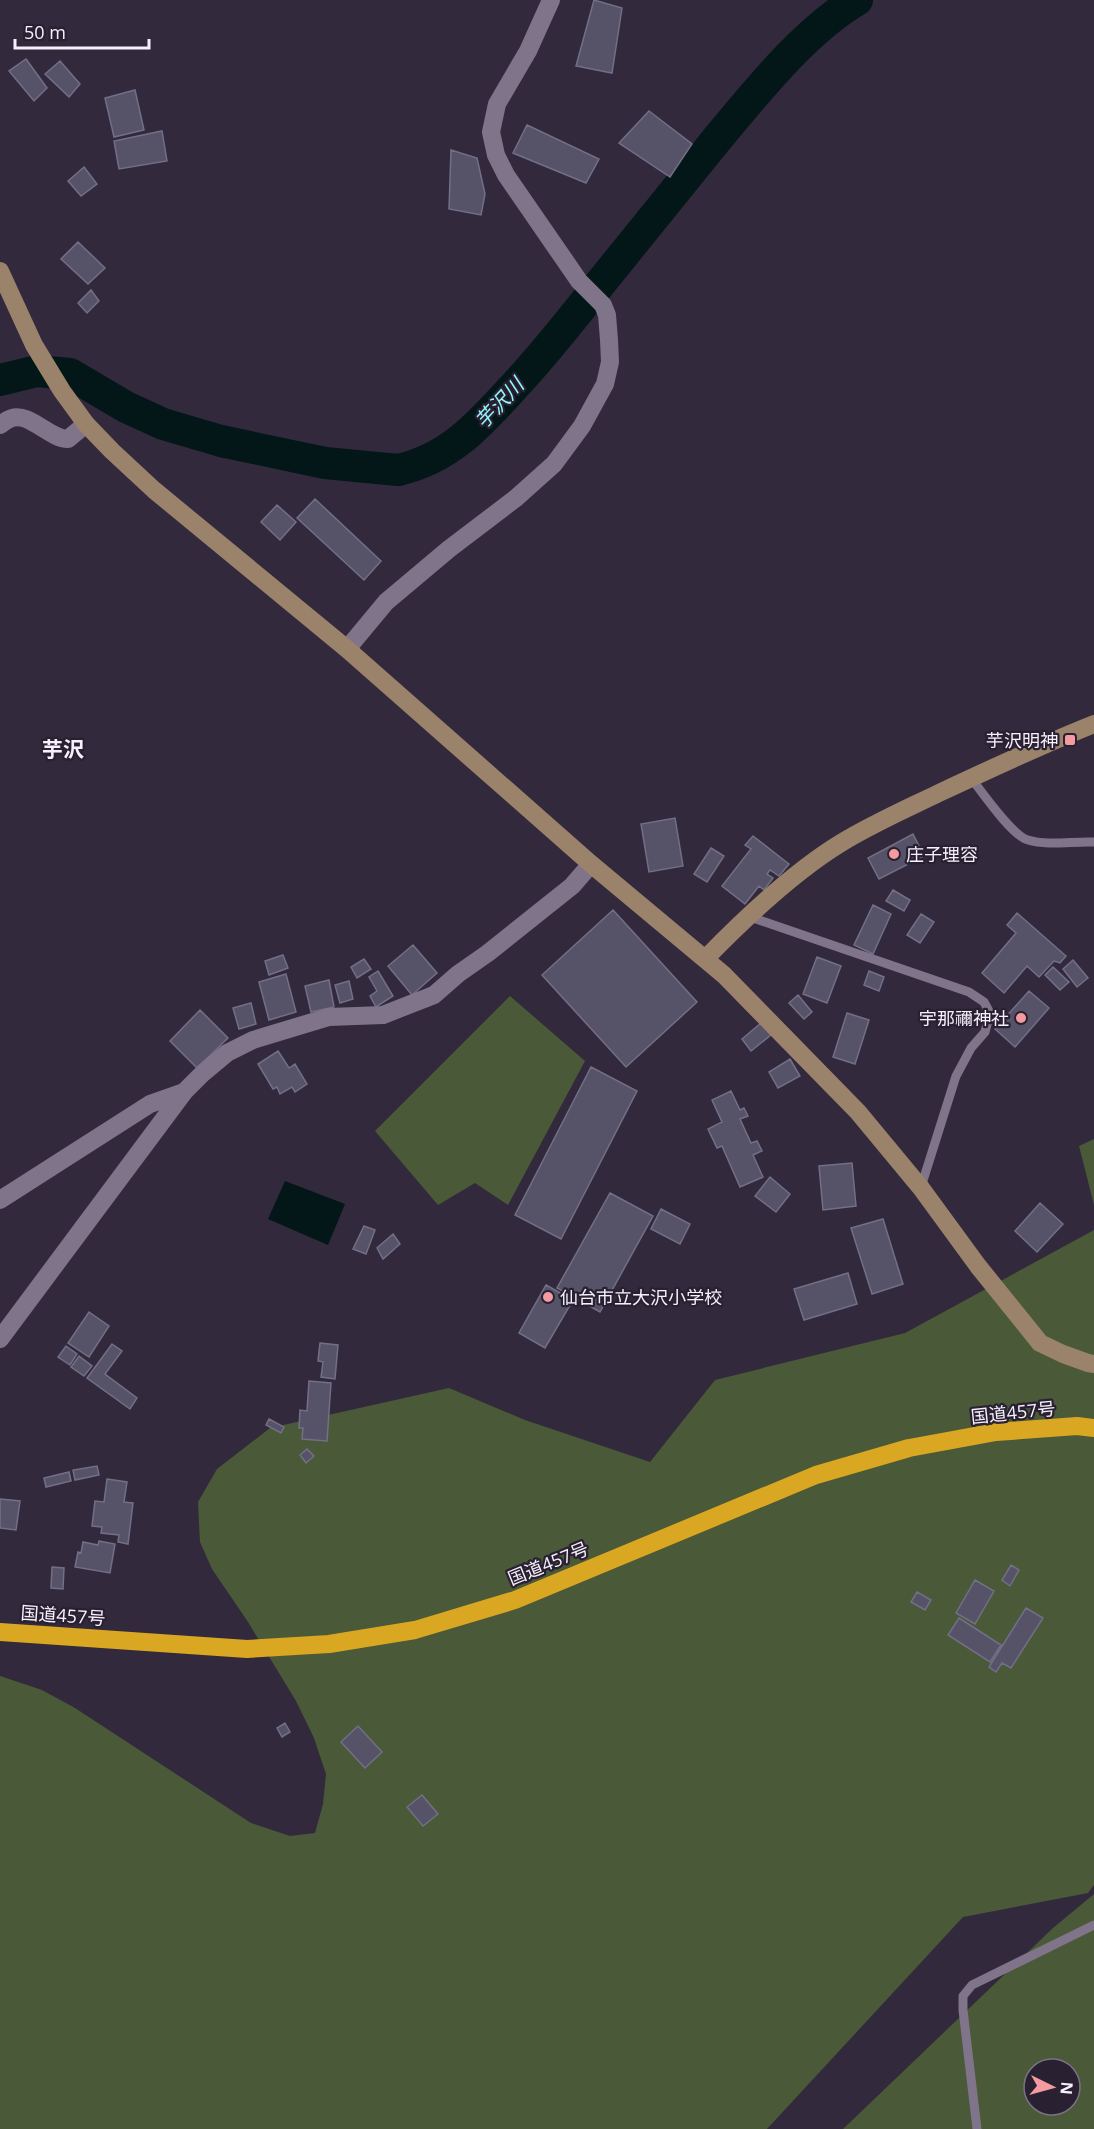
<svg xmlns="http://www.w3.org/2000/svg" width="1094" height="2129" viewBox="0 0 1094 2129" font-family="'Open Sans','Noto Sans JP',sans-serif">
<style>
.green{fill:#4a5937;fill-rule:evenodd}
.water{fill:#031618}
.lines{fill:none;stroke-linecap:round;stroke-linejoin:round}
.river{stroke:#031618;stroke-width:32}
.building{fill:#565369;stroke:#726f86;stroke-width:1.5}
.lane{stroke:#7f7489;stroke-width:9}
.street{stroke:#7f7489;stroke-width:18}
.secondary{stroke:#9a836a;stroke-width:18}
.highway{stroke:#daa723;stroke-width:18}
.poi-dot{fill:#f49aa1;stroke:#292031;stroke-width:2}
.labels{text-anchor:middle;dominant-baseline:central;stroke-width:4.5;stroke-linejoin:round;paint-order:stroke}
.poi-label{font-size:18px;fill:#f6f0fd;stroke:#292031;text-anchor:end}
.street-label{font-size:18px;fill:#f6f0fd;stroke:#292031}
.water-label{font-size:20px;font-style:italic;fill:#92f7fe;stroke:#292031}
.quarter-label{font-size:21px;font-weight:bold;fill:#f6f0fd;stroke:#292031}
</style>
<rect width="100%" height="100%" fill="#33293c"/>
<path class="green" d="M510 996 585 1061 508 1205 475 1183 438 1205 375 1131Z
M1094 1139V1205L1079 1146Z
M1094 1230V1885L1088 1893 963 1917 767 2129H0V1676L42 1690 75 1708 251 1823 290 1836 315 1833 323 1804 326 1774 314 1738 296 1701 248 1622 212 1569 200 1542 198 1502 217 1469 270 1428 449 1388 525 1420 650 1462 715 1380 905 1333Z
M1094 1894V2129H843L1053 1928ZM1034 2069H1070V2105H1034Z"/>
<path class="water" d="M285 1181 345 1204 328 1245 268 1219Z"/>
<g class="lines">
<path class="river" d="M0 380 37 371 70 374 126 407 163 424 221 441 325 463 398 470C453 458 484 419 520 380 554 343 584 303 616 264 648 224 681 184 713 144 753 96 804 31 857 0"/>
</g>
<path class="building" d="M594 0 622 8 612 73 576 66Z
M26 59 47 88 34 101 9 71Z
M60 61 80 84 69 97 45 74Z
M135 90 144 130 114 137 105 98Z
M649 111 692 144 670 177 619 143Z
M527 125 599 159 586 183 513 153Z
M162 131 167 161 119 169 114 141Z
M451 150 477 158 485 194 481 215 449 209Z
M84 167 97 184 81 196 68 181Z
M78 242 105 268 88 284 61 259Z
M91 290 99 301 87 313 78 303Z
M315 499 381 561 364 580 297 518Z
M277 505 296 522 280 540 261 522Z
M675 818 683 866 649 872 641 824Z
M913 834 924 856 879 879 868 858Z
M753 836 789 864 779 876 770 870 767 874 773 878 764 890 759 886 745 904 722 886 751 849 745 845Z
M711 848 724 856 707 882 694 874Z
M893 890 910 900 904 911 886 901Z
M873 905 891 914 873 954 854 945Z
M613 910 697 1002 626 1067 542 975Z
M1017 913 1066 956 1060 963 1054 961 1039 977 1027 966 1004 993 982 973 1016 933 1007 925Z
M921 914 934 922 920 943 907 935Z
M413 945 437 973 412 995 388 966Z
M283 955 288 968 269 975 265 961Z
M817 957 841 966 827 1003 803 994Z
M364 959 371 969 357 978 351 967Z
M1073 960 1088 978 1077 987 1063 969Z
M1053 967 1069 982 1060 990 1045 975Z
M378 971 393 996 376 1007 370 996 377 991 369 977Z
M869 971 884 977 879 991 864 985Z
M286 974 296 1012 269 1020 259 982Z
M329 980 334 1007 311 1012 305 986Z
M349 981 353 999 340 1003 335 985Z
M1029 991 1049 1008 1015 1047 995 1029Z
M798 995 812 1012 804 1019 789 1003Z
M251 1003 256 1024 239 1029 233 1008Z
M200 1010 228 1038 197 1068 170 1041Z
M847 1013 869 1020 855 1064 833 1057Z
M761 1023 771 1035 751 1051 742 1039Z
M278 1051 289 1068 295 1064 307 1084 295 1092 292 1087 280 1094 277 1087 273 1089 258 1064Z
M790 1059 800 1076 778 1088 769 1072Z
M591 1067 637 1091 561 1239 515 1215Z
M731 1091 740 1110 744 1108 748 1116 740 1119 751 1143 757 1141 762 1151 753 1155 763 1177 740 1187 722 1146 717 1148 708 1129 722 1122 712 1100Z
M852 1163 856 1206 823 1210 819 1166Z
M770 1177 790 1194 776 1212 755 1196Z
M610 1193 653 1216 600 1312 557 1288Z
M1040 1203 1063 1224 1037 1252 1015 1231Z
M661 1209 690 1224 680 1244 651 1229Z
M883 1219 903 1284 872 1294 851 1228Z
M364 1226 375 1230 366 1254 353 1249Z
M393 1234 400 1244 383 1259 377 1248Z
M848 1273 857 1304 804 1320 794 1289Z
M546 1285 573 1300 545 1348 519 1333Z
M89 1312 109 1326 89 1357 68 1343Z
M320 1343 338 1345 335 1379 321 1377 323 1362 318 1361Z
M112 1344 122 1351 105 1374 137 1398 130 1409 87 1378Z
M66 1346 77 1354 70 1365 58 1357Z
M79 1356 92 1366 84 1376 71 1367Z
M309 1381 331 1383 327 1441 302 1439 303 1428H299L300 1410 307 1411Z
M269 1419 284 1427 281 1433 266 1425Z
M307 1449 314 1456 306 1463 300 1455Z
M97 1466 99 1475 75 1480 73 1470Z
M69 1472 71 1481 46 1487 44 1478Z
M107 1479 127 1482 124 1502 133 1503 128 1544 118 1542 119 1535 101 1533 102 1527 92 1526 95 1501 104 1502Z
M0 1499 20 1501 16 1530 0 1528Z
M99 1541 115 1544 110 1573 75 1567 78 1552 81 1553 83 1542 98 1545Z
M1011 1565 1019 1570 1010 1586 1002 1580Z
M52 1567 64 1568 63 1589 51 1588Z
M975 1580 994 1591 975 1624 956 1613Z
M917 1592 931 1600 925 1610 911 1602Z
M1026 1608 1043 1618 1011 1668 1002 1663 996 1672 989 1667Z
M959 1618 1001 1645 990 1662 948 1635Z
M285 1723 290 1732 282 1737 277 1728Z
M358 1726 382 1752 365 1768 341 1742Z
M422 1795 438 1814 423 1826 407 1807Z"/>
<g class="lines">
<path class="lane" d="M971 778C982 792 1012 836 1028 840 1048 846 1073 841 1094 842
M750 917 969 992 984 1002 990 1013 985 1032 971 1048 956 1076 921 1187
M977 2129 963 2010V1996L972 1985 1094 1925"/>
<path class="street" d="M0 425C3 423 8 419 12 418 29 412 50 439 68 439L86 424
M347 649 386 602 449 549 516 498 554 464 582 426 605 384 610 362 609 340 607 315 603 305 579 281 506 175 496 155 491 132 497 104 528 51 551 0
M0 1200 150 1104 184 1092
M0 1339 184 1092 203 1073 227 1053 253 1040 329 1017 383 1015 434 995 458 974 488 953 572 886 591 864"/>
<path class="secondary" d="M0 271 34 345 62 391 86 424 112 451 154 490 347 649 591 864 724 975 858 1112 921 1188 978 1266 1040 1343 1063 1354 1088 1363 1094 1364
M705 959C743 920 795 871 841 843 872 824 906 809 939 793 990 769 1041 745 1094 724"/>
<path class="highway" d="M0 1632 247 1649 329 1644 415 1630 515 1600 816 1475 909 1448 996 1432 1077 1426 1094 1428"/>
</g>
<g class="poi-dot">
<rect x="1064" y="734" width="12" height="12" rx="3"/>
<circle cx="894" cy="854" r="6"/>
<circle cx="1021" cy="1018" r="6"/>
<circle cx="548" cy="1297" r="6"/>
</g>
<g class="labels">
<g class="poi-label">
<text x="1058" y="740">芋沢明神</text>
<text x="906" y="854" text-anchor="start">庄子理容</text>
<text x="1009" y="1018">宇那禰神社</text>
<text x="560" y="1297" text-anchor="start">仙台市立大沢小学校</text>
</g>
<g class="street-label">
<text transform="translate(1013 1412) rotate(-6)">国道457号</text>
<text transform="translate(548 1563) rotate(-22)">国道457号</text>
<text transform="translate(63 1615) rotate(4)">国道457号</text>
</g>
<g class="water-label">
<text transform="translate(499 403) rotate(-47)">芋沢川</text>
</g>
<g class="quarter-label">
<text x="63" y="749">芋沢</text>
</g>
</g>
<g transform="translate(1052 2087) rotate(95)"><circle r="28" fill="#292031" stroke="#7b7383" stroke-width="1.5"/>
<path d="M0-4.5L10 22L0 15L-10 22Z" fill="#f49aa1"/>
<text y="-9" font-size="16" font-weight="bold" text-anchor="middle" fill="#f6f0fd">N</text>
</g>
<path d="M15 39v9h134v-9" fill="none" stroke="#f6f0fd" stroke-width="3"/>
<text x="24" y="39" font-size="18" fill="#f6f0fd" stroke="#292031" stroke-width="4.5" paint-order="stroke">50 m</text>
</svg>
